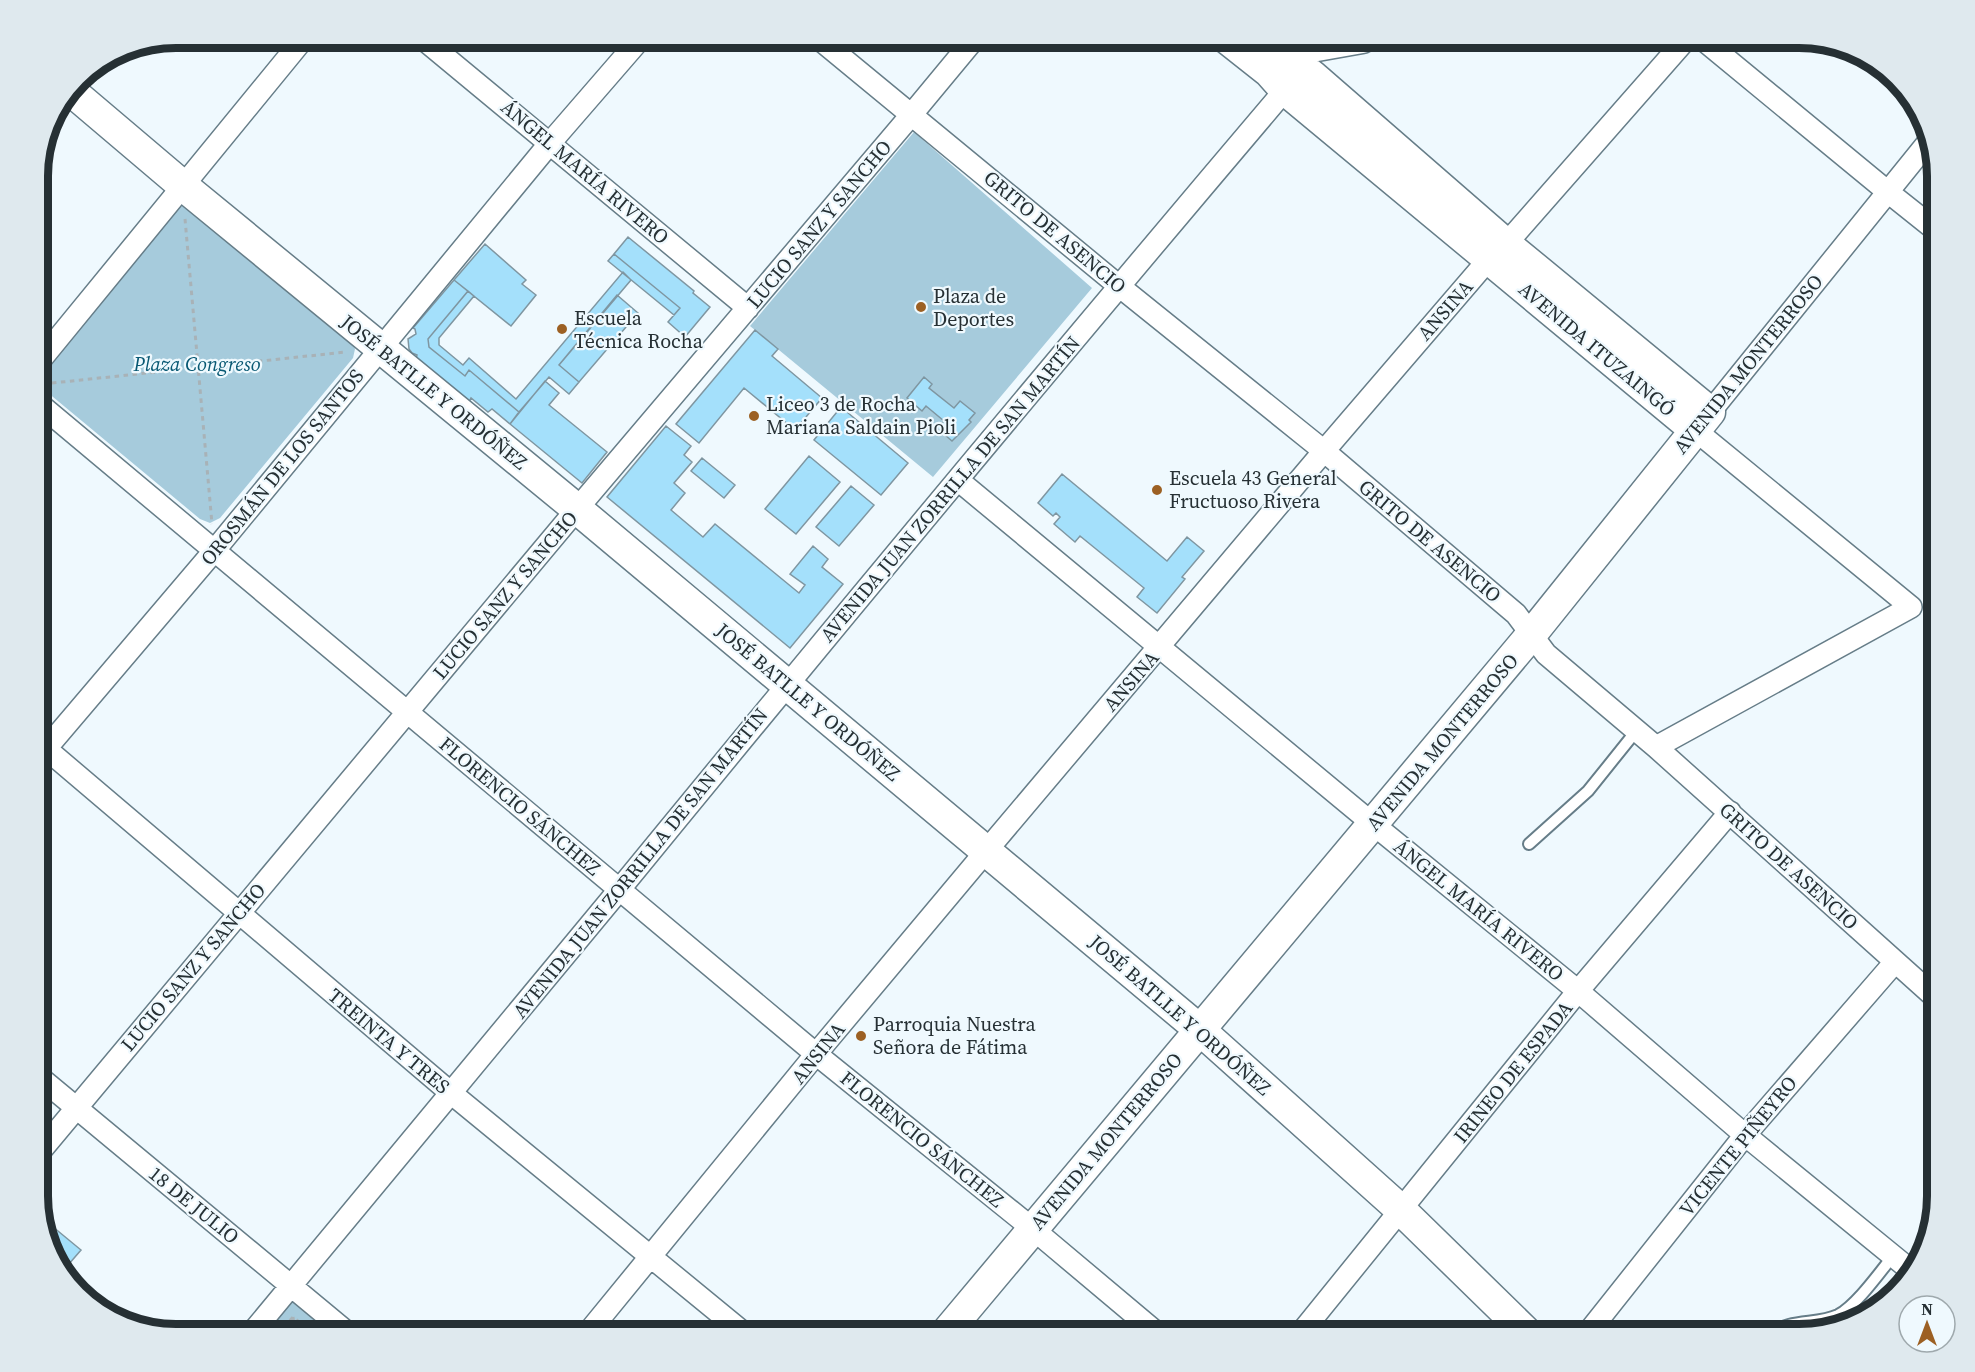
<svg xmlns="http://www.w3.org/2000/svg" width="1975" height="1372" viewBox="0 0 1975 1372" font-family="'Source Serif 4',serif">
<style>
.green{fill:#a6cbdc}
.building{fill:#a4e0fb;stroke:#7f96a1;stroke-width:1.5}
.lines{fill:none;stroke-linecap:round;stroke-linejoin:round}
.lane-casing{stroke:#667d88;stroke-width:14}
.street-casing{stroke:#667d88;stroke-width:24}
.secondary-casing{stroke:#667d88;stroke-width:33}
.path{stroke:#a8b2b7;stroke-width:3;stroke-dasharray:4.5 4.5;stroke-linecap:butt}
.lane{stroke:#fff;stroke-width:10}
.street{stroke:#fff;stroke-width:21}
.secondary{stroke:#fff;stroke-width:30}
.poi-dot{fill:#9c6023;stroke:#eff9fe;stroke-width:2}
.labels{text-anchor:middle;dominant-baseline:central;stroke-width:4.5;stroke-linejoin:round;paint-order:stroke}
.street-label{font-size:20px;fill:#263034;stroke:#eff9fe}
.poi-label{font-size:20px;fill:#263034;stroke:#eff9fe;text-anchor:start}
.park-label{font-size:20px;font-style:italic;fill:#085873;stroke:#eff9fe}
.rim{fill:none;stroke:#263034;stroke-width:8}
</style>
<rect width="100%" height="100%" fill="#eff9fe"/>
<path class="green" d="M914 132 1092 288 933 477 750 326Z
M182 206 190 208 352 342 355 349 353 358 220 518 210 523 200 519 41 387 39 372 176 210Z
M292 1298 335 1334H262Z"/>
<path class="building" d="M628 237 694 291 693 293 710 307 685 337 668 322 680 308 614 254Z
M485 244 526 280 522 284 536 295 511 326 454 280Z
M614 254 680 308 674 315 608 261Z
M623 272 631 280 559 365 579 382 569 394 549 377 519 412 469 370 465 376 429 347 428 339 468 291 474 296 439 338V345L463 365 469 358 516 399Z
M454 280 468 291 428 339 429 347 465 376 469 370 519 412 510 424 492 409 488 412 471 398 469 402 416 359 417 355 412 353 409 349 408 339 416 334 415 329 413 328Z
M617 295 638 313 579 382 559 365Z
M755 330 778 349 772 356 822 398 795 430 744 388 699 443 676 424Z
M924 377 932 384 929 388 954 408 960 401 975 413 969 420 971 422 952 441 937 428 944 421 926 406 922 411 907 398Z
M545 381 559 393 549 405 607 452 582 483 510 424Z
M841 407 908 463 881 495 814 440Z
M666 426 691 446 684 455 692 462 674 483 685 493 671 510 703 537 715 524 799 593 805 585 790 574 813 546 828 559 822 567 843 584 790 648 607 497Z
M809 456 840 482 796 534 765 509Z
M702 458 735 485 724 498 691 471Z
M1062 474 1167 561 1187 537 1204 551 1182 577 1185 579 1157 613 1137 597 1144 588 1080 536 1075 542 1054 524 1060 517 1056 513 1053 516 1038 503Z
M851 486 874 505 839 546 816 527Z
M41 1217 81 1250 62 1272 56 1265Z"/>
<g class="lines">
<g class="lane-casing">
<path id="lane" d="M1529 844 1588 791 1637 730
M1771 1334C1790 1318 1816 1325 1838 1315 1856 1306 1880 1272 1893 1256"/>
</g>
<g class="street-casing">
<path id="street" d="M422 38 748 308
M818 38 1119 286 1324 451 1516 614 1546 654 1656 747 1937 999
M1701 38 1888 192 1937 231
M1442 40 1447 38
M38 363 304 38
M38 403 816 1054 1033 1229 1158 1334
M1710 412 1929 141
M958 480 1373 824 1578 991 1745 1135 1914 1273
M38 742 451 1093 745 1334
M1656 747 1911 607 1695 430
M38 758 214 551 550 143 641 38
M38 1076 349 1334
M38 1154 577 509 912 114 975 38
M251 1334C373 1186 497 1038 619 890 839 621 1061 354 1285 90
M587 1334 816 1054 987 850 1324 451 1489 259 1506 244 1687 38
M1300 1334 1578 991 1730 812
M1587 1334 1745 1135 1895 962"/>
</g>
<g class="secondary-casing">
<path id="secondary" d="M1226 38 1269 72 1285 90 1695 430
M1273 59 1283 52 1362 38
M70 90 182 185 577 509 1200 1030 1401 1210 1528 1334
M945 1334 1531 635 1710 412 1506 244 1314 77 1265 38"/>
</g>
<path class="path" d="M185 219 212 524
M43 384 346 352
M293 1317 295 1334
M278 1334 293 1317 314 1334"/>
<use href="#lane" class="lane"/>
<use href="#street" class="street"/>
<use href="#secondary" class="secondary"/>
</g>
<g class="poi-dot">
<circle cx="921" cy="307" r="6"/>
<circle cx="562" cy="329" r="6"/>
<circle cx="754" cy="416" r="6"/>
<circle cx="1157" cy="490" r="6"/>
<circle cx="861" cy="1036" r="6"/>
</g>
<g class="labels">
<g class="street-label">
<text transform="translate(585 172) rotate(40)">ÁNGEL MARÍA RIVERO</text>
<text transform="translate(819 224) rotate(-50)">LUCIO SANZ Y SANCHO</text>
<text transform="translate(1055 232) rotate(40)">GRITO DE ASENCIO</text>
<text transform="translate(1445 310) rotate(-49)">ANSINA</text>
<text transform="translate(1597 349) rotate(40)">AVENIDA ITUZAINGÓ</text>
<text transform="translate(1748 364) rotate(-51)">AVENIDA MONTERROSO</text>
<text transform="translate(434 392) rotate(39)">JOSÉ BATLLE Y ORDÓÑEZ</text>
<text transform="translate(282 467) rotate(-51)">OROSMÁN DE LOS SANTOS</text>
<text transform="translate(950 489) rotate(-50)">AVENIDA JUAN ZORRILLA DE SAN MARTÍN</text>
<text transform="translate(1430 541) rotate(40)">GRITO DE ASENCIO</text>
<text transform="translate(505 595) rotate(-50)">LUCIO SANZ Y SANCHO</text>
<text transform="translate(1131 681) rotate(-49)">ANSINA</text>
<text transform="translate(808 702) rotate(40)">JOSÉ BATLLE Y ORDÓÑEZ</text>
<text transform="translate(1442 742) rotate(-50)">AVENIDA MONTERROSO</text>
<text transform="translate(520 806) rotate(40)">FLORENCIO SÁNCHEZ</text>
<text transform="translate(640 863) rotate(-51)">AVENIDA JUAN ZORRILLA DE SAN MARTÍN</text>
<text transform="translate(1789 866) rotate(42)">GRITO DE ASENCIO</text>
<text transform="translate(1479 910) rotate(39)">ÁNGEL MARÍA RIVERO</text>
<text transform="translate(193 967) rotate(-50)">LUCIO SANZ Y SANCHO</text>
<text transform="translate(1180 1015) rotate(41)">JOSÉ BATLLE Y ORDÓÑEZ</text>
<text transform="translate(389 1041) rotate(40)">TREINTA Y TRES</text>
<text transform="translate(818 1053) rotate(-51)">ANSINA</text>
<text transform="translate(1513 1072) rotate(-51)">IRINEO DE ESPADA</text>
<text transform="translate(922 1139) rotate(39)">FLORENCIO SÁNCHEZ</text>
<text transform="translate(1106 1141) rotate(-50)">AVENIDA MONTERROSO</text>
<text transform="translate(1738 1146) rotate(-51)">VICENTE PIÑEYRO</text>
<text transform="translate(194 1205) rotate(39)">18 DE JULIO</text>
</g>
<g class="poi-label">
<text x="933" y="296">Plaza de<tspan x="933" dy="23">Deportes</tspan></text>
<text x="574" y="318">Escuela<tspan x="574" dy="23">Técnica Rocha</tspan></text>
<text x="766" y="404">Liceo 3 de Rocha<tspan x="766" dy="23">Mariana Saldain Pioli</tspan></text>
<text x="1169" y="478">Escuela 43 General<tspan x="1169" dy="23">Fructuoso Rivera</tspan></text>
<text x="873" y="1024">Parroquia Nuestra<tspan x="873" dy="23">Señora de Fátima</tspan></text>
</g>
<g class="park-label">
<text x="197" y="364">Plaza Congreso</text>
</g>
</g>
<path d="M0 0H1975V1372H0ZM176 48H1799A128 128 0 0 1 1927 176V1196A128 128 0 0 1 1799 1324H176A128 128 0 0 1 48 1196V176A128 128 0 0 1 176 48Z" fill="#dfe9ee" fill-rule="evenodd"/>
<path class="rim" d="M176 48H1799A128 128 0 0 1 1927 176V1196A128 128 0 0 1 1799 1324H176A128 128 0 0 1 48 1196V176A128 128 0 0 1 176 48Z"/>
<g transform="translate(1927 1324)"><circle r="28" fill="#eff9fe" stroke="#9fa9ad" stroke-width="1.5"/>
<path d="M0-4.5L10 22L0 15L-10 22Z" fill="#9c6023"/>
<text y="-9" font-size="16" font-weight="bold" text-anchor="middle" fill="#263034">N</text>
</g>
</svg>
